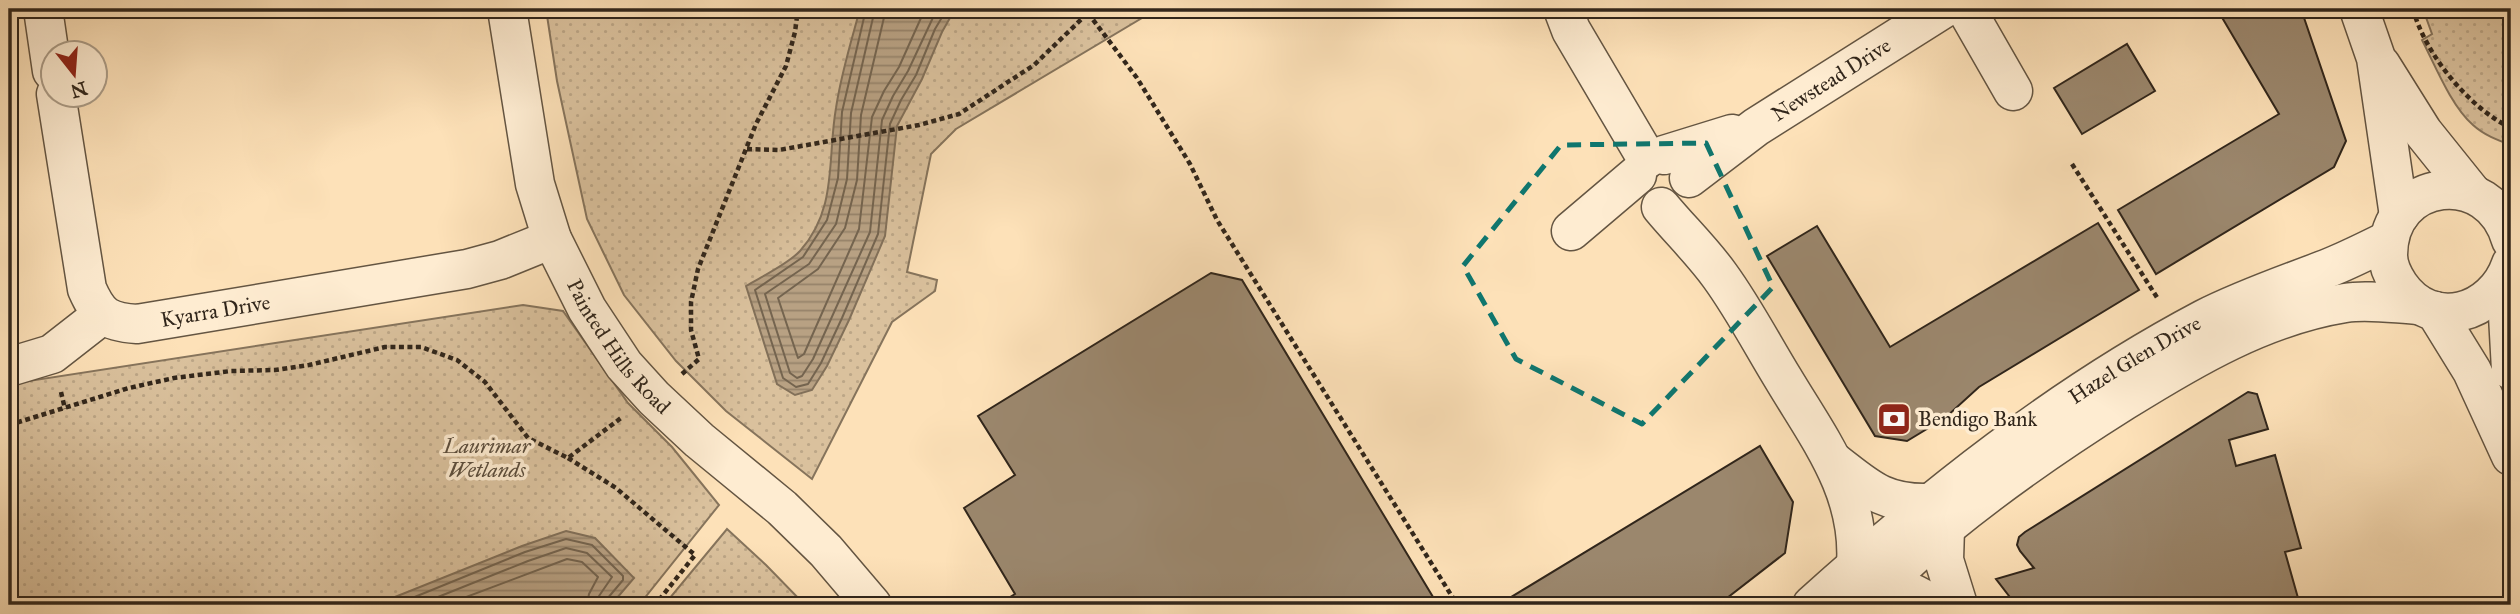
<svg xmlns="http://www.w3.org/2000/svg" width="2520" height="614" viewBox="0 0 2520 614" font-family="'IM FELL Great Primer',serif">
<style>
.green{fill:url(#green-dots);stroke:#86745c;stroke-width:2}
.water{fill:url(#water-rules);stroke:#827059;stroke-width:2}
.lines{fill:none;stroke-linecap:round;stroke-linejoin:round}
.shore{stroke:#74644f;stroke-width:2}
.building{fill:#9b876d;stroke:#31261b;stroke-width:2}
.minor-casing{stroke:#645542;stroke-width:41}
.path{stroke:#31261b;stroke-width:4.5;stroke-dasharray:5 3.5;stroke-linecap:butt}
.minor{stroke:#feecd1;stroke-width:38}
.marked{fill:none;stroke:#0f766e;stroke-width:5;stroke-dasharray:14 9;stroke-linejoin:round}
.labels{text-anchor:middle;dominant-baseline:central;stroke-width:7;stroke-linejoin:round;paint-order:stroke}
.street-label{font-size:21px;fill:#31261b;stroke:#feecd1}
.poi-label{font-size:21px;fill:#31261b;stroke:#feecd1;text-anchor:start}
.park-label{font-size:21px;font-style:italic;fill:#5b4d3c;stroke:#feecd1}
</style>
<defs>
<pattern id="green-dots" width="8" height="8" patternUnits="userSpaceOnUse" patternTransform="scale(1.75)"><rect width="8" height="8" fill="#dac19d"/><path d="M2 2h.1M6 6h.1" fill="none" stroke="#bca687" stroke-width="1.8" stroke-linecap="round"/></pattern>
<pattern id="water-rules" width="6" height="5" patternUnits="userSpaceOnUse" patternTransform="scale(1.75)"><rect width="6" height="5" fill="#b8a183"/><path d="M0 2.5h6" fill="none" stroke="#96836a"/></pattern>
</defs>
<rect width="100%" height="100%" fill="#fde1b8"/>
<filter id="stains"><feTurbulence type="fractalNoise" baseFrequency=".00286" numOctaves="4"/><feColorMatrix values="0 0 0 0 .2 0 0 0 0 .09 0 0 0 0 .02 0 0 0 .5 -.17"/></filter>
<radialGradient id="worn" r=".72"><stop offset=".6" stop-color="#630" stop-opacity="0"/><stop offset="1" stop-color="#630" stop-opacity=".3"/></radialGradient>
<path class="green" d="M546 9H1157L956 129 931 154 907 272 937 280 935 291 892 322 812 479 726 411 676 361 624 295 587 219 557 81Z
M2423 9H2511V145C2497 140 2484 135 2473 125 2451 106 2435 65 2422 40L2432 34Z
M523 305 563 311 628 403 672 447 719 505 639 605H9V384Z
M727 529 766 565 805 605H664Z"/>
<path class="water" d="M860 9H955L942 32 922 79 897 126 885 236 849 320 827 366 812 390 795 395 777 384 746 286C761 277 788 264 800 251 838 208 827 159 836 108 841 74 851 42 860 9Z
M566 531 595 538 634 578 611 605H375L522 546Z"/>
<g class="lines">
<path class="shore" d="M866 9 842 112 838 178 827 220 803 257 755 290 783 378 796 387 808 384 821 363 842 318 878 234 890 124 901 100 916 75 935 29 947 9
M875 9 851 113 847 179 836 224 809 264 765 294 790 373 797 378 802 376 813 359 870 232 882 120 893 96 908 71 937 9
M886 9 861 115 857 180 845 228 818 269 778 298 798 358 804 354 859 229 872 117 884 91 899 67 925 9
M395 605 525 552 566 539 592 545 623 576V580L607 599 606 605
M418 605 528 561 566 548 587 553 612 577 599 596 597 605
M445 605 567 559 582 562 598 577 589 594 587 605"/>
</g>
<path class="building" d="M2217 9H2301L2346 141 2334 167 2156 274 2118 210 2279 114Z
M2127 44 2155 91 2082 134 2054 88Z
M2098 223 2139 290 1979 387 1945 418 1907 441 1875 436 1767 256 1817 226 1890 347Z
M1211 273 1242 280 1433 597 1427 605H997L1015 594 964 508 1015 475 978 416Z
M2248 392 2257 394 2268 429 2229 440 2236 466 2275 455 2301 548 2285 552 2300 605H2016L1996 579 2034 568 2020 551 2017 545 2019 537 2025 532Z
M1760 446 1793 502 1785 553 1718 605H1498Z"/>
<g class="lines">
<g class="minor-casing">
<g id="minor">
<path d="M43 9 52 71"/>
<path id="s1" d="M507 9 535 184 552 239 587 309 624 365 654 398 699 440 782 508 826 551 872 605"/>
<path d="M1563 9 1571 30 1647 159"/>
<path d="M1966 9 2013 91"/>
<path d="M2359 9 2376 58 2399 216"/>
<path d="M2381 65 2423 132 2472 193"/>
<path id="s2" d="M56 94 87 289C99 316 107 322 137 324L467 269 500 260 552 239"/>
<path d="M1664 155 1732 134"/>
<path id="s3" d="M1689 178 1756 127 1943 9"/>
<path d="M1661 207C1680 230 1703 252 1720 276 1744 309 1763 346 1784 380 1820 440 1861 492 1856 565"/>
<path d="M1571 231 1637 175"/>
<path d="M2511 240C2490 165 2388 177 2388 255 2388 266 2393 276 2399 285 2432 333 2494 314 2511 264"/>
<path d="M2506 279 2511 370"/>
<path d="M2435 311 2472 371 2511 456"/>
<path d="M9 367 52 354 102 315"/>
<path d="M1833 461C1867 487 1882 504 1928 503"/>
<path d="M1945 528 1944 560 1958 605"/>
<path d="M1882 586C1903 588 1916 593 1932 605"/>
<path id="s4" d="M1812 605C1932 497 2060 395 2204 319 2245 298 2288 284 2331 267 2351 259 2370 249 2389 240"/>
<path d="M1860 605C1889 580 1916 552 1946 527 2002 481 2062 440 2124 401 2193 358 2264 316 2345 303 2368 299 2396 304 2419 305"/>
</g>
</g>
<path class="path" d="M2413 9C2425 54 2469 108 2511 128
M1088 13 1137 78 1190 164 1217 220 1453 598 1451 605
M747 149 779 150 919 125 959 114 1034 65 1092 9
M2072 164 2158 299
M682 374 699 359 691 330V302L698 269 756 124 786 66 795 32 798 9
M61 392 65 409
M9 425 129 388 174 378 231 371 275 370 309 365 385 347H421L457 360 485 382 528 438 568 458 621 418
M568 458 616 488 695 555 655 605"/>
<use href="#minor" class="minor"/>
</g>
<path class="marked" d="M1706 143 1773 287 1642 424 1516 359 1463 266 1561 145Z"/>
<defs>
<g id="bank-square" transform="scale(1.75)"><rect x="-9" y="-9" width="18" height="18" rx="4" fill="#8f2418" stroke="#feecd1"/><path d="M-6-4H6V4H-6ZM0-2.3a2.3 2.3 0 1 0 0 4.6a2.3 2.3 0 1 0 0-4.6Z" fill="#fff"/></g>
</defs>
<g fill-rule="evenodd">
<use href="#bank-square" x="1894" y="419"/>
</g>
<g class="labels">
<g class="street-label">
<text stroke="none"><textPath href="#s3" startOffset="173">Newstead Drive</textPath></text>
<text stroke="none"><textPath href="#s2" startOffset="343">Kyarra Drive</textPath></text>
<text stroke="none"><textPath href="#s1" startOffset="362">Painted Hills Road</textPath></text>
<text stroke="none"><textPath href="#s4" startOffset="406">Hazel Glen Drive</textPath></text>
</g>
<g class="poi-label">
<text x="1918" y="419">Bendigo Bank</text>
</g>
<g class="park-label">
<text x="487" y="446">Laurimar<tspan x="487" dy="24">Wetlands</tspan></text>
</g>
</g>
<rect width="2520" height="614" fill="none" stroke="#fde1b8" stroke-width="35"/>
<rect x="10" y="10" width="2499" height="593" fill="none" stroke="#31261b" stroke-width="3.5"/>
<rect x="18" y="18" width="2485" height="579" fill="none" stroke="#31261b" stroke-width="2"/>
<g transform="translate(74 74) rotate(163)"><circle r="33" fill="#feecd1" stroke="#ac9d88" stroke-width="2"/>
<path d="M0-5L12 26L0 18L-12 26Z" fill="#8f2418"/>
<text y="-10" font-size="19" font-weight="bold" text-anchor="middle" fill="#31261b">N</text>
</g>
<rect width="100%" height="100%" filter="url(#stains)"/>
<rect width="100%" height="100%" fill="url(#worn)"/>
</svg>
